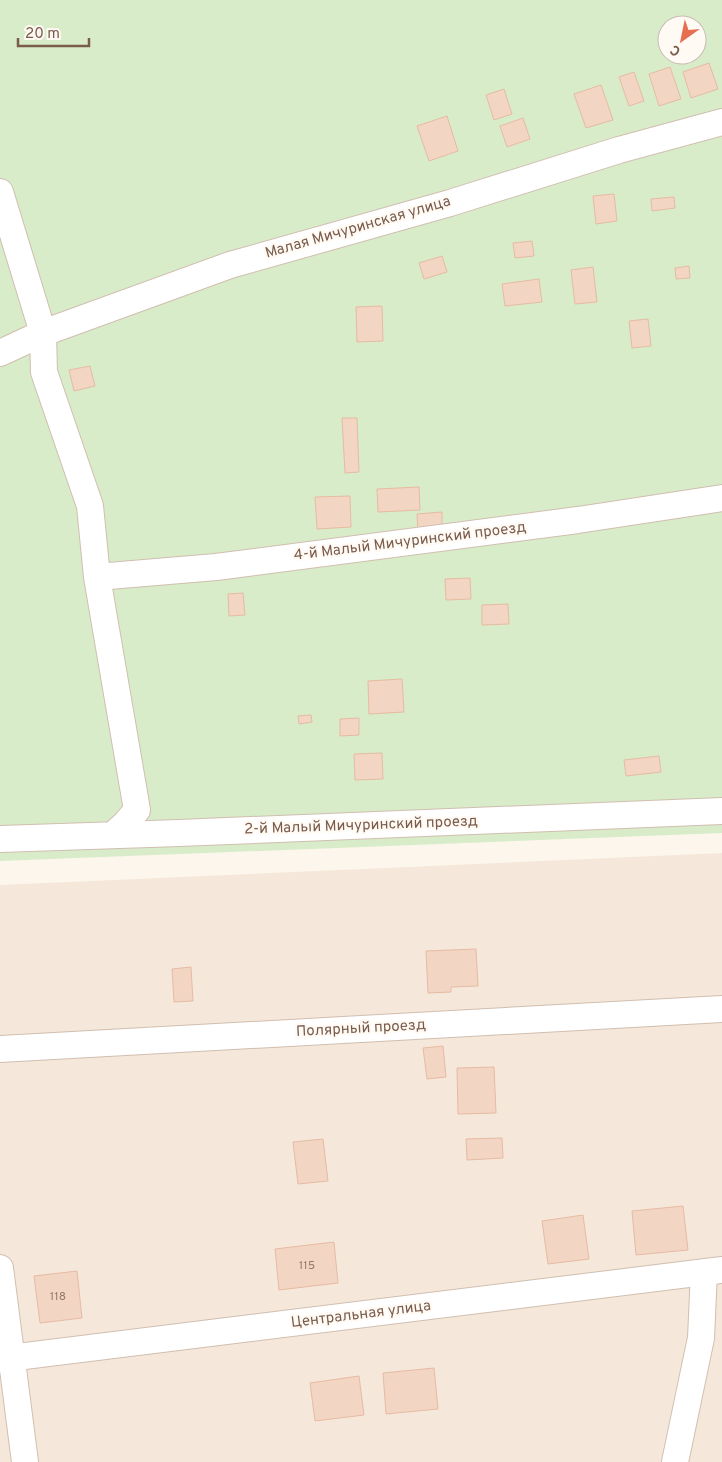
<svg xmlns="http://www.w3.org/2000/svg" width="722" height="1462" viewBox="0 0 722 1462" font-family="Overpass,sans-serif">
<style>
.residential{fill:#f5e8da}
.green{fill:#d8ecc9;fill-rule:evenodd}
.building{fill:#f3d5c3;stroke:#e6bba3}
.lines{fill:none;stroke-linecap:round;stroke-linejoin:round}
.minor-casing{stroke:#d1beb0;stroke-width:28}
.minor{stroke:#fff;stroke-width:26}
.labels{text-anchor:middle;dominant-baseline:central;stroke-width:4.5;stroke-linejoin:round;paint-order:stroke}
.number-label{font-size:12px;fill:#987a6a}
.street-label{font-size:15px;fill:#7a5c4d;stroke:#fffaf3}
</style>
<rect width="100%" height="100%" fill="#fdf6ec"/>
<path class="residential" d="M722 853V1462H0V885Z"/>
<path class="green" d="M0 0H722V833L0 861ZM667 25H697V55H667Z"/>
<path class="building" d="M709 63 718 89 691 98 683 72Z
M670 67 681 99 659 106 649 74Z
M634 72 644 101 629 106 619 77Z
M601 85 613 120 586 128 574 94Z
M504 89 512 114 494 120 486 95Z
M447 116 458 151 429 161 417 126Z
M523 118 530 139 507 147 500 126Z
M614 194 617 221 596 224 593 196Z
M674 197 675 208 652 211 651 199Z
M532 241 534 256 515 258 513 243Z
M442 256 447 272 424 279 419 263Z
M689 266 690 278 676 279 675 268Z
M593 267 597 302 575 304 571 270Z
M539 279 542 302 505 306 502 284Z
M382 306 383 341 357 342 356 307Z
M648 319 651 346 632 348 629 321Z
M90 366 95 386 74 391 69 370Z
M342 418H357L359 472 345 473Z
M419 487 420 510 378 512 377 489Z
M350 496 351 527 317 529 315 497Z
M442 512V529L418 530 417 514Z
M470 578 471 599 446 600 445 579Z
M243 593 245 615 229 616 228 594Z
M508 604 509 624 482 625V605Z
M402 679 404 712 369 714 368 681Z
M311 715 312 722 299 724 298 716Z
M359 718V735L340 736V719Z
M382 753 383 779 355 780 354 754Z
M659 756 661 772 626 776 624 760Z
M476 949 478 986 451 987V992L428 993 426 951Z
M191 967 193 1001 174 1002 172 969Z
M443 1046 446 1077 427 1079 423 1048Z
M494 1067 496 1113 458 1114 457 1068Z
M502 1138 503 1158 467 1160 466 1139Z
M323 1139 328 1181 298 1184 293 1142Z
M683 1206 688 1250 636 1255 632 1211Z
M583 1215 589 1259 548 1264 542 1221Z
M334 1242 338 1283 279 1290 275 1249Z
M77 1271 82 1318 40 1323 34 1276Z
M434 1368 438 1409 386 1414 383 1373Z
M359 1376 364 1415 315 1421 310 1383Z"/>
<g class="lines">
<g class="minor-casing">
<path id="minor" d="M0 192 43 333 44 372 90 506 97 577 137 810 126 823 113 835
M0 353 43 333 230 265 450 203 619 150 722 122
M97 577 216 567 578 520 722 498
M0 839 179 833 722 811
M0 1049 722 1009
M0 1268 25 1462
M0 1359 722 1270
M675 1462 701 1338 704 1272"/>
</g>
<use href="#minor" class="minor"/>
</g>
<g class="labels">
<g class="number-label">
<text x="307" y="1266">115</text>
<text x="58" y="1297">118</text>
</g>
<g class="street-label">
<text transform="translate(358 228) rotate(-16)">Малая Мичуринская улица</text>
<text transform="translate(410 542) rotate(-7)">4-й Малый Мичуринский проезд</text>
<text transform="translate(361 826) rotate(-2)">2-й Малый Мичуринский проезд</text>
<text transform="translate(361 1029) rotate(-3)">Полярный проезд</text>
<text transform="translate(361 1315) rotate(-7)">Центральная улица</text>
</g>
</g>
<g transform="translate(682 40) rotate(213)"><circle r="24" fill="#fffaf3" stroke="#cabbb1"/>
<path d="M0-4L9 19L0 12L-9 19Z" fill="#e76f51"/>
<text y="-8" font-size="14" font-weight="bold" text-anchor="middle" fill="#7a5c4d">С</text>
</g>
<path d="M18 38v8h71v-8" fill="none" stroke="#7a5c4d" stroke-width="2.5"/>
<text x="25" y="38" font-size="15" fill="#7a5c4d" stroke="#fffaf3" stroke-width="4" paint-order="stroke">20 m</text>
</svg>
